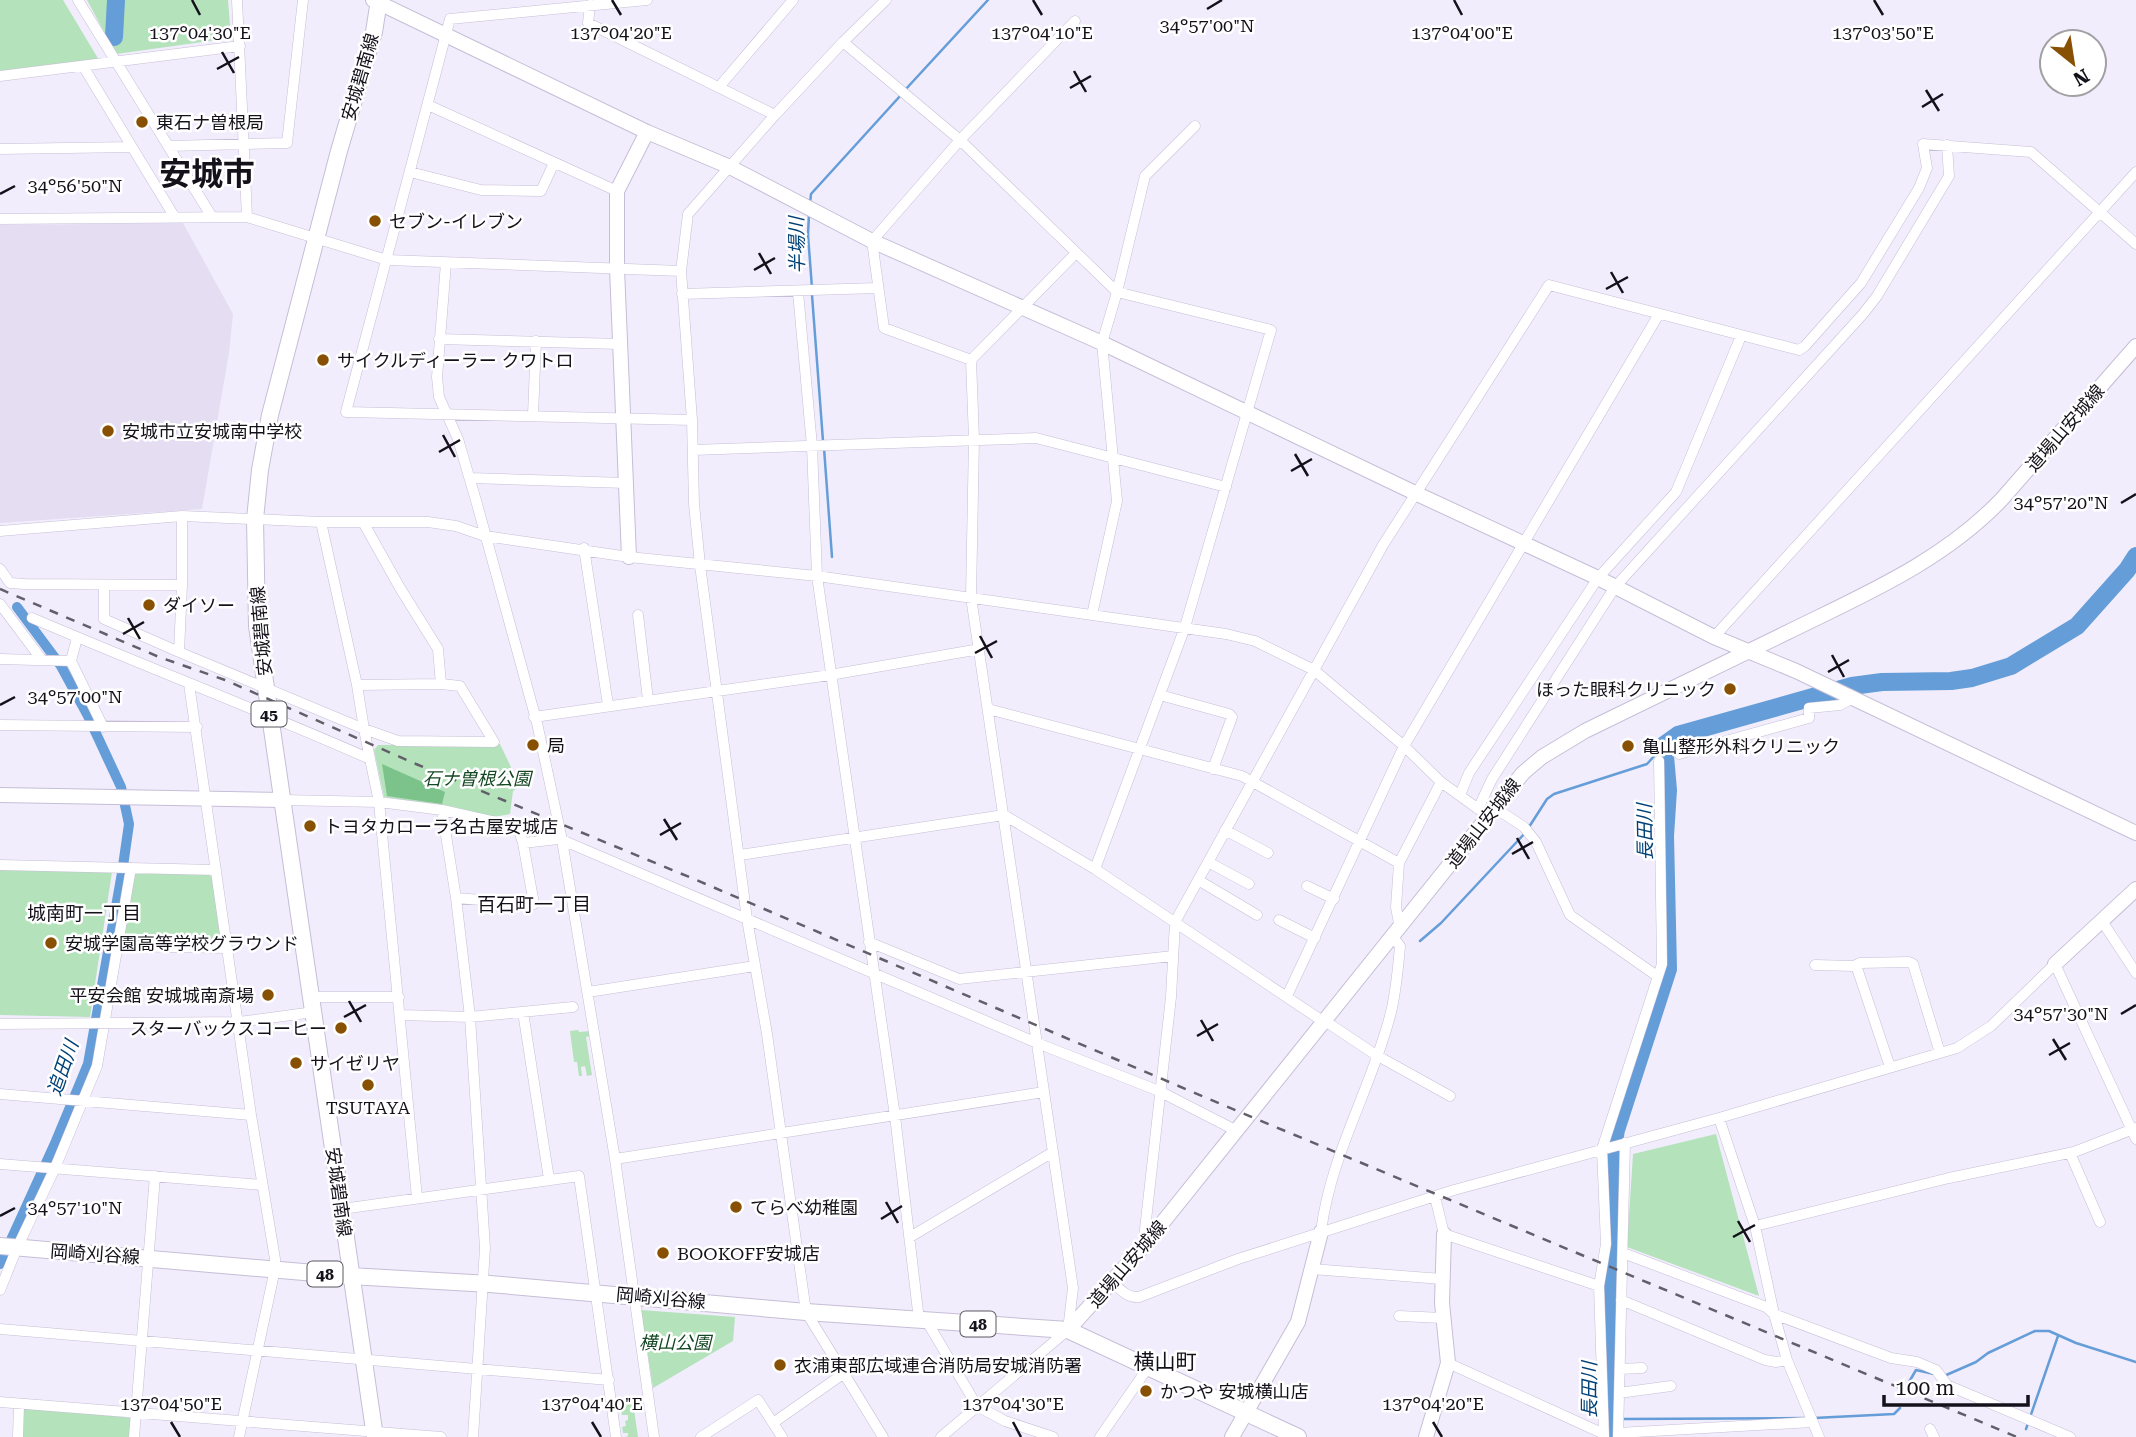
<svg xmlns="http://www.w3.org/2000/svg" width="2136" height="1437" viewBox="0 0 2136 1437" font-family="'Roboto Serif','Noto Sans JP',serif">
<style>
.education{fill:#e5def3}
.green{fill:#b3e2bb}
.forest{fill:#7cc28b}
.lines{fill:none;stroke-linecap:round;stroke-linejoin:round}
.stream{stroke:#649dd7;stroke-width:2.5}
.canal{stroke:#649dd7;stroke-width:10}
.river{stroke:#649dd7;stroke-width:18}
.street-casing{stroke:#c6bed6;stroke-width:11}
.secondary-casing{stroke:#c6bed6;stroke-width:16}
.primary-casing{stroke:#c6bed6;stroke-width:18}
.street{stroke:#fff;stroke-width:10}
.secondary{stroke:#fff;stroke-width:14}
.primary{stroke:#fff;stroke-width:16}
.rail{stroke:#625f6a;stroke-width:2.5;stroke-dasharray:9 9;stroke-linecap:butt}
.ticks{fill:none;stroke:#14111a;stroke-width:2.5}
.poi-dot{fill:#885003;stroke:#fff;stroke-width:2.5}
.labels{text-anchor:middle;dominant-baseline:central;stroke-width:5;stroke-linejoin:round;paint-order:stroke}
.shield{fill:#fff;stroke:#5a585f;stroke-width:2}
.shield-label{font-size:16px;font-weight:bold;fill:#14111a}
.street-label{font-size:18px;fill:#14111a;stroke:#fff}
.poi-label{font-size:18px;fill:#14111a;stroke:#fff;text-anchor:start}
.park-label{font-size:18px;font-style:italic;fill:#144723;stroke:#fff}
.water-label{font-size:19px;font-style:italic;fill:#004177;stroke:#fff}
.neighbourhood-label{font-size:19px;fill:#14111a;stroke:#fff}
.quarter-label{font-size:21px;fill:#14111a;stroke:#fff}
.town-label{font-size:32px;font-weight:bold;fill:#14111a;stroke:#fff}
.ticks-label{font-size:18px;text-anchor:middle;fill:#14111a;stroke:#fff;stroke-width:5;stroke-linejoin:round;paint-order:stroke}
</style>
<rect width="100%" height="100%" fill="#f2edfc"/>
<path class="education" d="M183 223 233 314 229 353 202 509 0 523V225Z"/>
<path class="green" d="M0 0H63L99 60 0 73Z
M87 0H228L231 38 116 54Z
M500 744 520 786 513 791 510 814 494 817 452 807 384 797 374 750 378 745Z
M0 870 112 872 90 1017 0 1015Z
M136 872 208 874 212 877 221 940 216 944 125 942 122 938 133 875Z
M578 1030 579 1032 590 1031V1036L586 1037 592 1075 587 1076 585 1066 581 1067 582 1076H579L577 1062H574L570 1031Z
M1716 1134 1759 1296 1627 1247 1633 1154Z
M641 1310 735 1317 733 1341 653 1388Z
M633 1403 638 1437H625L628 1436V1433H623L622 1427 626 1426 625 1421 628 1420V1415H622L620 1405Z
M22 1406 131 1418 129 1437H22Z"/>
<path class="forest" d="M382 764 445 792 442 804 387 796Z"/>
<g class="lines">
<path class="stream" d="M905 90 988 0
M810 204 811 194 901 95
M809 214 808 235 812 288
M812 295 823 441
M824 448 832 557
M1529 827 1547 799 1554 794 1647 764 1664 745
M1420 941 1441 923 1526 832
M1944 1376 1976 1362 1988 1353 2035 1331H2049L2076 1343 2136 1362
M1909 1382 1916 1370 1934 1374
M1814 1418 1894 1414 1900 1408
M1622 1419 1808 1418
M2026 1429 2058 1336"/>
<path class="canal" d="M0 1264 56 1141 88 1064 122 873 129 824 121 787 87 714 61 666 17 607"/>
<path class="river" d="M114 37 116 0
M1609 1437V1277L1613 1220 1611 1158 1616 1130 1668 969 1665 836 1668 790 1664 745 1678 735 1852 686 1882 682 1951 681 1972 678 2011 666 2077 626 2127 570 2136 556"/>
<g class="street-casing">
<path id="street" d="M78 0 212 217
M237 0 247 217 387 260 681 271
M647 0 450 19 346 412 692 420
M590 5 588 23 775 115
M843 42 960 140 1117 292 1271 330 1185 627 1095 869
M83 66 132 147
M0 76 240 46
M719 87 793 0
M428 105 617 191
M169 146 287 143 303 0
M0 149 132 147 174 216
M410 172 481 190 541 191 554 163
M0 219 247 217
M446 263 437 377 439 397 458 439 477 504 537 723 562 840 615 1159 654 1437
M798 292 812 446 817 576 895 1116 919 1320
M682 294 878 288
M439 339 620 344
M971 360 884 328 872 241 960 140 1075 21
M533 415 536 341
M693 450 1036 438 1226 487
M470 478 626 483
M321 522 357 685 364 729 398 741 494 742 460 686 441 684 438 649 400 588 363 522
M0 531 182 516 321 522H428L456 526 485 536 629 557 817 576 1226 634 1255 641 1314 670 1404 746 1441 782 1488 816
M584 548 608 705
M0 569 10 583 25 584 182 585 179 652 104 619V585
M182 585V516
M0 604 42 660
M638 615 648 700
M1092 615 1117 501 1102 343 1117 292 1145 176 1195 126
M32 618C144 666 259 710 370 759L379 802 417 1198
M1714 637 2136 172
M179 652 364 729 370 759
M0 659 71 661 103 727
M71 661 77 638
M189 684 251 1115 275 1259V1269L239 1437
M357 685 441 684
M1160 695 1229 714 1232 717 1213 769
M988 709 1242 776 1399 863 1441 782
M534 717 830 675 980 649
M0 725 197 727
M1679 754 1809 718V708L1840 705 1853 698
M1460 795 1469 773 1598 578 1676 492 1741 336
M282 800 379 802 442 810 456 898 470 1017 485 1248 473 1437
M1495 808 1524 827 1536 842 1570 915 1657 976
M1478 809 1492 779 1615 587 1863 314 1877 296 1949 176 1947 145
M442 810 518 827 523 843 558 839 562 840 1037 1043 1159 1091 1237 1131
M1225 830 1268 853
M740 855 1004 815 1095 869 1324 1022
M1208 862 1249 884
M1399 863 1396 907 1400 929
M0 865 216 870
M1198 880 1257 915
M1307 886 1334 899
M456 898 534 904 523 843
M1279 920 1315 938
M2102 921 2136 973
M869 942 959 979 1173 956
M118 946 227 948
M1815 965 1854 966 1860 963 1909 962 1913 964 1940 1053
M1856 965 1890 1067
M588 992 755 966
M1287 996 1404 746 1659 314
M312 997H399
M523 1012 549 1179
M400 1015 470 1017 573 1007
M1325 1021 1376 1055 1450 1096
M0 1024 239 1022 314 1012
M0 1094 251 1115
M1719 1118 1755 1226 1774 1314 1787 1360 1819 1437
M2070 1153 2100 1222
M615 1159 1044 1092
M0 1164 262 1185
M1435 1197 1444 1234 1599 1286
M342 1209 579 1176 616 1437
M1755 1226 1949 1178 2074 1152 2136 1128
M1321 1232C1330 1156 1371 1089 1390 1016 1396 994 1398 969 1400 946L1393 937
M910 1237 1053 1152
M1143 1247 1171 997 1175 922 1383 545 1549 285 1799 350 1805 346 1861 283 1919 188 1927 168 1923 144 2031 152 2136 244
M1623 1253 1766 1307 1774 1314 1891 1358 1917 1362 1936 1370 1947 1385 2070 1437
M1312 1269 1442 1279
M1112 1282C1121 1290 1127 1298 1139 1297L1238 1259 1454 1190 1719 1118 1957 1048 1991 1026 2055 964 2136 1139
M0 1290 17 1248 55 1168 97 1066 131 868
M1621 1300 1765 1360 1776 1362 1787 1360
M1399 1316 1443 1318
M926 1320 977 1406 1005 1421 1053 1437
M0 1329 609 1380
M1448 1363 1604 1434
M1620 1369 1642 1368
M1619 1393 1671 1386
M0 1402 441 1437
M773 1423 782 1437
M1930 1429 1934 1437
M1618 1433 1813 1422
M18 1437 19 1404
M134 1437 155 1176
M701 1437 758 1400 773 1423 843 1374
M883 1437 806 1312 767 1034 747 919 700 565 694 504 692 420 681 271 688 214 775 115 843 42 886 0
M941 1437 1068 1330 1073 1288 971 597 974 439 971 360 1076 253
M1100 1437 1149 1366
M1604 1437 1599 1286 1606 1244 1602 1149 1662 964 1659 761
M1618 1437 1625 1143"/>
</g>
<g class="secondary-casing">
<path id="secondary" d="M373 0 647 132 730 167 872 241 1102 343 1415 493 1598 578 1714 637 1796 671 2136 833
M629 557 617 269V191L647 132
M0 795 282 800
M2055 964 2136 889
M1068 1330 1143 1247 1523 773 1542 757 1585 731C1652 699 1719 666 1786 633 1863 595 1942 562 2002 499L2136 346
M1232 1437 1298 1322 1321 1232
M1426 1437 1448 1363 1442 1303 1444 1234"/>
</g>
<g class="primary-casing">
<path id="primary" d="M0 1246 350 1276 490 1284 806 1312 1068 1330 1298 1437
M375 1437 257 626 255 519 260 470 270 415 339 151 374 32 379 0"/>
</g>
<use href="#street" class="street"/>
<use href="#secondary" class="secondary"/>
<use href="#primary" class="primary"/>
<path class="rail" d="M0 589 159 657 225 680 416 764 694 879 1223 1105 2017 1437"/>
</g>
<path class="ticks" d="M192 0 200 15M612 0 621 15M1033 0 1042 15M1454 0 1462 15M1874 0 1883 15M1207 9 1222 0M222 52 234 73M217 69 239 57M1074 71 1086 92M1070 88 1091 76M1926 90 1939 111M1922 107 1943 94M0 194 15 186M759 253 771 274M754 270 775 258M1611 272 1623 293M1606 289 1628 277M443 435 455 457M439 452 460 440M1295 454 1308 476M1291 471 1312 459M2121 503 2136 494M128 618 140 639M123 634 144 622M980 636 992 658M975 653 997 641M1832 655 1844 677M1828 672 1849 660M0 705 15 697M664 819 677 840M660 835 681 823M1517 838 1529 859M1512 854 1533 842M349 1001 361 1022M2121 1014 2136 1005M344 1017 366 1005M1201 1020 1213 1041M1197 1036 1218 1024M2053 1039 2066 1060M2049 1055 2070 1043M886 1202 898 1223M0 1216 15 1208M881 1219 902 1206M1738 1221 1750 1242M1733 1237 1755 1225M171 1422 180 1437M592 1422 601 1437M1013 1422 1021 1437M1433 1422 1442 1437"/>
<g class="poi-dot">
<circle cx="142" cy="122" r="7"/>
<circle cx="375" cy="221" r="7"/>
<circle cx="323" cy="360" r="7"/>
<circle cx="108" cy="431" r="7"/>
<circle cx="149" cy="605" r="7"/>
<circle cx="1730" cy="689" r="7"/>
<circle cx="533" cy="745" r="7"/>
<circle cx="1628" cy="746" r="7"/>
<circle cx="310" cy="826" r="7"/>
<circle cx="51" cy="943" r="7"/>
<circle cx="268" cy="995" r="7"/>
<circle cx="341" cy="1028" r="7"/>
<circle cx="296" cy="1063" r="7"/>
<circle cx="368" cy="1085" r="7"/>
<circle cx="736" cy="1207" r="7"/>
<circle cx="663" cy="1253" r="7"/>
<circle cx="780" cy="1365" r="7"/>
<circle cx="1146" cy="1391" r="7"/>
</g>
<g class="labels">
<g class="shield">
<rect x="251.5" y="701.5" width="35" height="25" rx="5"/>
<rect x="307.5" y="1261.5" width="35" height="25" rx="5"/>
<rect x="960.5" y="1311.5" width="35" height="25" rx="5"/>
</g>
<g class="shield-label">
<text x="269" y="714">45</text>
<text x="325" y="1274">48</text>
<text x="978" y="1324">48</text>
</g>
<g class="street-label">
<text transform="translate(360 77) rotate(-74)">安城碧南線</text>
<text transform="translate(2065 428) rotate(-49)">道場山安城線</text>
<text transform="translate(261 631) rotate(-95)">安城碧南線</text>
<text transform="translate(1483 823) rotate(-52)">道場山安城線</text>
<text transform="translate(339 1192) rotate(82)">安城碧南線</text>
<text transform="translate(95 1254) rotate(4)">岡崎刈谷線</text>
<text transform="translate(1127 1264) rotate(-49)">道場山安城線</text>
<text transform="translate(661 1298) rotate(5)">岡崎刈谷線</text>
</g>
<g class="poi-label">
<text x="156" y="122">東石ナ曽根局</text>
<text x="389" y="221">セブン-イレブン</text>
<text x="337" y="360">サイクルディーラー クワトロ</text>
<text x="122" y="431">安城市立安城南中学校</text>
<text x="163" y="605">ダイソー</text>
<text x="1716" y="689" text-anchor="end">ほった眼科クリニック</text>
<text x="547" y="745">局</text>
<text x="1642" y="746">亀山整形外科クリニック</text>
<text x="324" y="826">トヨタカローラ名古屋安城店</text>
<text x="65" y="943">安城学園高等学校グラウンド</text>
<text x="254" y="995" text-anchor="end">平安会館 安城城南斎場</text>
<text x="327" y="1028" text-anchor="end">スターバックスコーヒー</text>
<text x="310" y="1063">サイゼリヤ</text>
<text x="368" y="1107" text-anchor="middle">TSUTAYA</text>
<text x="750" y="1207">てらべ幼稚園</text>
<text x="677" y="1253">BOOKOFF安城店</text>
<text x="794" y="1365">衣浦東部広域連合消防局安城消防署</text>
<text x="1160" y="1391">かつや 安城横山店</text>
</g>
<g class="park-label">
<text x="477" y="778">石ナ曽根公園</text>
<text x="675" y="1342">横山公園</text>
</g>
<g class="water-label">
<text transform="translate(797 245) rotate(-91)">半場川</text>
<text transform="translate(1645 832) rotate(-91)">長田川</text>
<text transform="translate(63 1068) rotate(-71)">追田川</text>
<text transform="translate(1589 1390) rotate(-90)">長田川</text>
</g>
<g class="neighbourhood-label">
<text x="534" y="904">百石町一丁目</text>
<text x="84" y="913">城南町一丁目</text>
</g>
<g class="quarter-label">
<text x="1165" y="1362">横山町</text>
</g>
<g class="town-label">
<text x="207" y="174">安城市</text>
</g>
</g>
<g class="ticks-label">
<text x="1207" y="32">34°57'00"N</text>
<text x="621" y="39">137°04'20"E</text>
<text x="1042" y="39">137°04'10"E</text>
<text x="1462" y="39">137°04'00"E</text>
<text x="200" y="39">137°04'30"E</text>
<text x="1883" y="39">137°03'50"E</text>
<text x="75" y="192">34°56'50"N</text>
<text x="2061" y="509">34°57'20"N</text>
<text x="75" y="703">34°57'00"N</text>
<text x="2061" y="1020">34°57'30"N</text>
<text x="75" y="1214">34°57'10"N</text>
<text x="171" y="1410">137°04'50"E</text>
<text x="592" y="1410">137°04'40"E</text>
<text x="1013" y="1410">137°04'30"E</text>
<text x="1433" y="1410">137°04'20"E</text>
</g>
<g transform="translate(2073 63) rotate(150)"><circle r="33" fill="#ffffff" stroke="#a1a0a3" stroke-width="2"/>
<path d="M0-5L12 26L0 18L-12 26Z" fill="#885003"/>
<text y="-10" font-size="19" font-weight="bold" text-anchor="middle" fill="#14111a">N</text>
</g>
<path d="M1884 1395v10h144v-10" fill="none" stroke="#14111a" stroke-width="3.5"/>
<text x="1895" y="1395" font-size="21" fill="#14111a" stroke="#ffffff" stroke-width="5" paint-order="stroke">100 m</text>
</svg>
